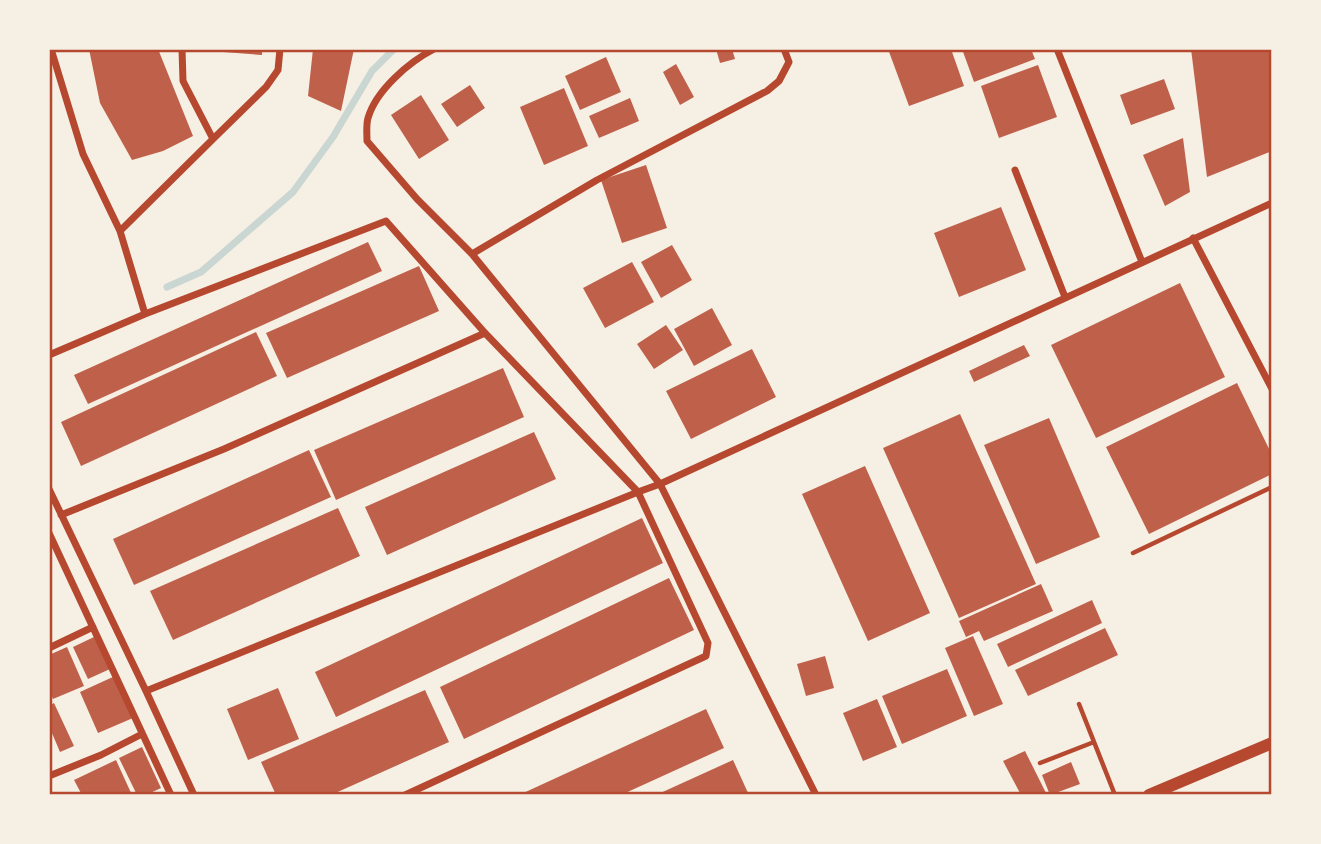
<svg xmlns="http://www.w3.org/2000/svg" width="1321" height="844" viewBox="0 0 1321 844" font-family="Roboto,sans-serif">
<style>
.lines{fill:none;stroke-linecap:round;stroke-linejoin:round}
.stream{stroke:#c9d6d2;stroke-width:7}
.building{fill:#bf614a}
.service{stroke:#b5482f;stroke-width:4.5}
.minor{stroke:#b5482f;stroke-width:7}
.tertiary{stroke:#b5482f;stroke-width:12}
.neatline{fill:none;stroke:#b5482f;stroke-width:2.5}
</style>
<rect width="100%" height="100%" fill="#f6efe4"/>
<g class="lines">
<path class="stream" d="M167 287 201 272 293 192 333 137 372 71 394 49"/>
</g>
<path class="building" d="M89 49H158L193 136 163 151 132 160 100 103Z
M210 49H262V55L210 51Z
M313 49H354L341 111 308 96Z
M716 49H732L735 59 720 63Z
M888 49H951L964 86 909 106Z
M962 49H1031L1035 59 974 82Z
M1191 49H1272V151L1207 177Z
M606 57 621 92 580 110 565 76Z
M676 64 694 97 680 105 663 72Z
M1038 65 1057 117 999 138 981 86Z
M1164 79 1175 109 1131 125 1120 95Z
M470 85 485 108 457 127 441 104Z
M564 88 588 146 544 165 520 107Z
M421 95 449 140 419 159 391 115Z
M630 98 639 121 599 138 589 116Z
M1183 138 1190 192 1165 206 1143 155Z
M646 165 667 228 622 243 601 180Z
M1001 207 1026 270 959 297 934 233Z
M368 242 382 271 88 404 74 375Z
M672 245 692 280 661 298 641 262Z
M632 262 654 302 605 328 583 288Z
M419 266 439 311 287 378 266 333Z
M1180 283 1225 377 1096 438 1051 345Z
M712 308 732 345 694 366 674 329Z
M666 325 683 350 654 369 637 344Z
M256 332 277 376 81 466 61 422Z
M1024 345 1030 356 974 382 969 371Z
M752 349 776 397 691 439 666 391Z
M503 368 524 417 336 500 314 450Z
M1237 383 1272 455V474L1149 534 1106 447Z
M960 414 1036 584 959 618 883 448Z
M1049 418 1100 537 1036 564 984 445Z
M534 432 556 479 387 555 365 507Z
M309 450 331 497 134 585 113 539Z
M865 466 930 613 868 641 802 494Z
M338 508 360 556 173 640 150 591Z
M642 518 663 563 336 717 315 672Z
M669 578 694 630 464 739 440 687Z
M1041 584 1053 611 984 641 979 631 966 637 959 621Z
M1092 600 1102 623 1008 667 997 644Z
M1105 628 1118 655 1028 696 1015 670Z
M973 636 1003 704 974 716 945 648Z
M94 637 110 669 88 679 73 647Z
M67 647 84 686 53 699 49 689V655Z
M825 656 834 688 806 696 797 664Z
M947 669 967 716 902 744 882 696Z
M115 676 133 718 98 733 80 692Z
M278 688 299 739 248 760 227 709Z
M425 690 449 742 331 795H276L261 762Z
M877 699 897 747 863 761 843 713Z
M54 703 74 746 60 752 49 726V706Z
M706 709 724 748 621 795H519Z
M142 747 161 788 146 795H137L119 758Z
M1025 751 1047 795H1021L1003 761Z
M116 760 132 795H82L74 780Z
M733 760 749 795H656Z
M1071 762 1080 784 1050 795 1042 775Z"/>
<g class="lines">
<path class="service" d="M1133 553 1272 487
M1079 704 1115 795
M1040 763 1094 742"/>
<path class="minor" d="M51 49 83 154 120 231 145 314
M434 49C409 62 376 90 368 118 366 125 367 134 367 141L417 199 472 254 660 484 816 795
M1057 49 1142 262
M213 139 266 87 278 70 280 49
M1015 170 1065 297
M120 231 213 139 183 81 182 49
M1193 238 1272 389
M472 254 597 180 767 91 779 81 789 62 784 49
M49 355 145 314 386 221 485 333 638 492 146 691 49 489
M61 515 224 449 485 333
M49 533 171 795
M49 648 93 627
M146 691 194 795
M49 776 101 755 142 734
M405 795 706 656 708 643 638 492 660 484 1272 203"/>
<path class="tertiary" d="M1149 795 1272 743"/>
</g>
<rect width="1321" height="844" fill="none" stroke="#f6efe4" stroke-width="102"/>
<rect x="51" y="51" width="1219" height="742" class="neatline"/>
</svg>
